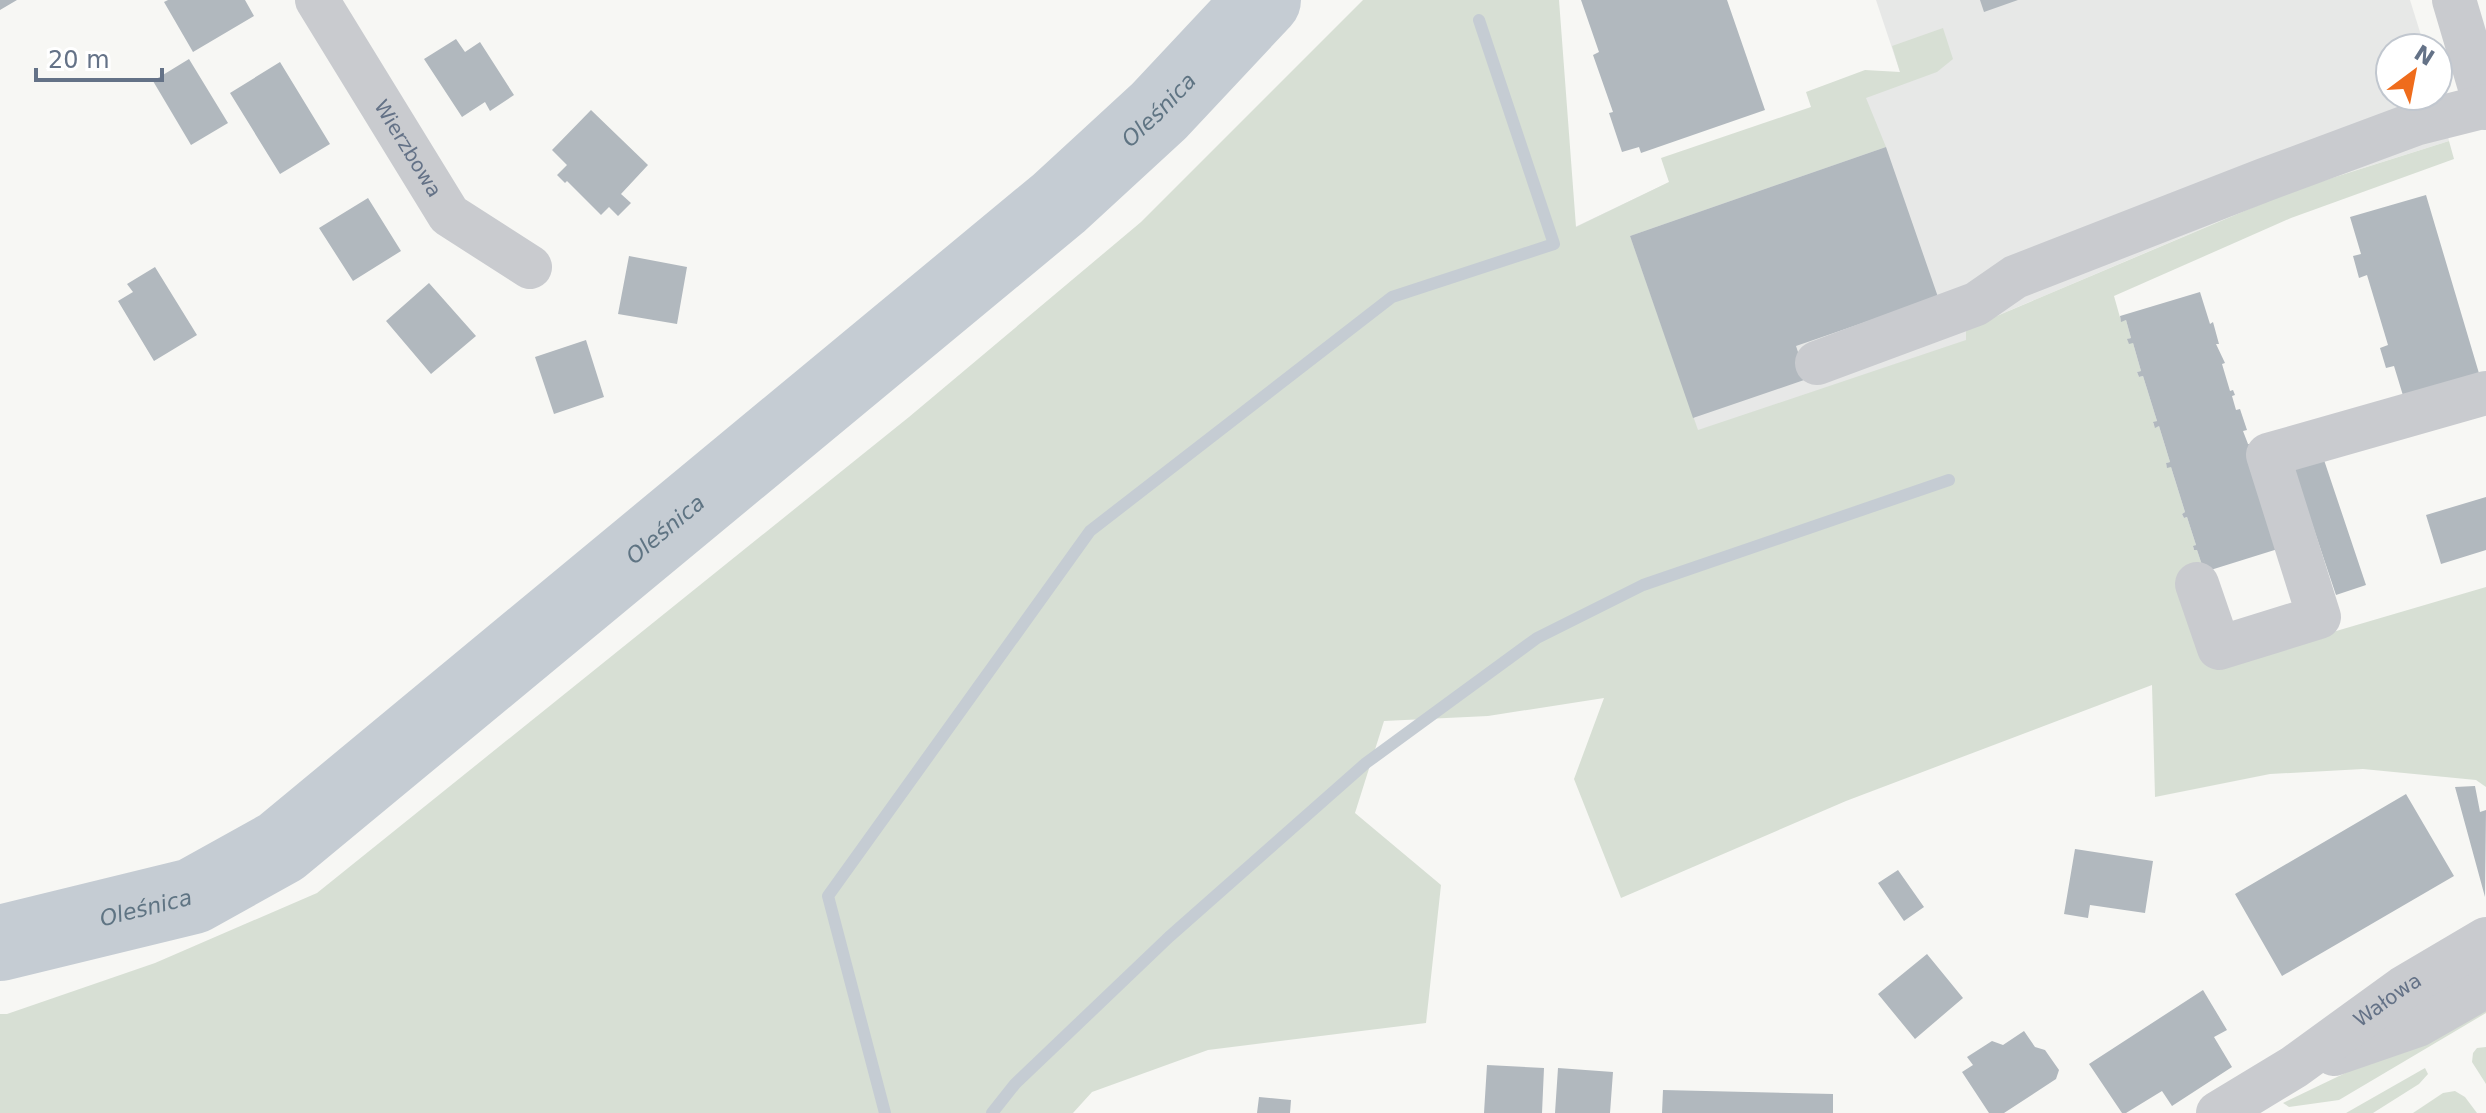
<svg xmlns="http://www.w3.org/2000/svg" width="2486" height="1113" viewBox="0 0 2486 1113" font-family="'DejaVu Sans',sans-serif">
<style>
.built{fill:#e7e8e7}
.green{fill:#d7dfd4}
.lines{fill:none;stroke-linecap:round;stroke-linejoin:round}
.stream{stroke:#c5ccd3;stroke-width:12}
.river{stroke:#c5ccd3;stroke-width:76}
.building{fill:#b1b8be}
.minor{stroke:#c9cbcf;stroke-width:44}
.labels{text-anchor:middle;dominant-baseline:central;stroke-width:8;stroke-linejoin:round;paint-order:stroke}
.street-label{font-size:20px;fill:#647287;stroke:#fff}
.water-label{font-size:22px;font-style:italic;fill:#5f7483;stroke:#fff}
</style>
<rect width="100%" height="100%" fill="#f7f7f4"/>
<path class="built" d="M1876 0H2410L2425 48H2390V96H2438V89L2449 141 2293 190 1966 329 1967 340 1677 461 1575 227 1900 72Z"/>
<path class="green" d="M1363 0H1559L1576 227 1669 182 1661 158 1811 107 1806 92 1865 70 1900 72 1892 46 1943 28 1953 59 1937 72 1866 98 1886 147 1630 236 1698 430 1966 340V329L2294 190 2449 141 2454 159 2291 218 2114 296 2121 321 2126 320 2131 338 2128 339 2129 343H2133L2141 371 2137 372 2139 377 2143 376 2157 421 2153 423 2155 427 2159 426 2170 462 2166 463 2167 467H2171L2185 512 2182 514 2184 518 2187 517 2196 545 2193 547 2194 550H2197L2203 568 2182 581 2210 668 2486 587V787L2476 780 2363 769 2270 774 2155 797 2152 685 1846 801 1621 898 1574 779 1604 698 1488 716 1384 721 1355 813 1441 885 1426 1023 1208 1050 1092 1092 1073 1113H0V1014H7L155 963 317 893 909 417 1141 222Z
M2486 1003V1013L2339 1100 2289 1107 2283 1103 2466 1015Z
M2486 1047V1084L2472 1062 2473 1053 2477 1048Z
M2425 1068 2428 1074 2419 1084 2373 1113H2346Z
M2455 1091 2465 1097 2477 1113H2413L2443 1093Z"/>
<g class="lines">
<path class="stream" d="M885 1113 828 896 1090 531 1392 297 1554 244 1479 20
M992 1113 1015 1084 1169 937 1366 763 1537 638 1643 585 1949 480"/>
<path class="river" id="s1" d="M0 943 193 896 281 847 1059 203 1159 111 1263 0"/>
</g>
<path class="building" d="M0 0H17L0 10Z
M168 0H245L254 16 193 52 164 2Z
M1581 0H1727L1765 110 1641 153 1639 147 1622 152 1609 113 1613 112 1593 55 1599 52Z
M1980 0H2018L1984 12Z
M456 39 465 52 480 42 514 95 490 111 485 102 462 117 424 59Z
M189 59 228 123 191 145 153 81Z
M280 62 330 144 280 174 230 93Z
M591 110 648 165 621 194 631 203 618 216 609 207 601 215 567 181 565 183 557 175 567 165 552 150Z
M1886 147 1938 297 1796 346 1807 379 1693 418 1630 236Z
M2426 195 2481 380 2405 402 2394 366 2386 368 2380 348 2388 345 2367 275 2359 278 2353 256 2361 254 2350 217Z
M368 198 401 251 353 281 319 228Z
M629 256 687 267 677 324 618 314Z
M155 267 197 335 154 361 118 301 133 292 127 284Z
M429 283 476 336 431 374 386 321Z
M2200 292 2210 324 2213 322 2219 344H2216L2225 363 2222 364 2230 391 2233 390 2235 395 2232 396 2236 410 2240 409 2247 430 2243 431 2248 444H2250L2281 548 2201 573 2203 568 2197 550H2194L2193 546 2196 545 2187 517 2184 518 2182 514 2185 512 2171 467 2167 468 2166 463 2170 462 2159 426 2155 428 2153 422 2157 421 2143 376 2139 377 2137 372 2141 371 2133 343 2129 344 2127 339 2131 338 2126 320 2121 322 2120 316Z
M586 340 604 397 554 414 535 357Z
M2322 454 2366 585 2336 595 2292 464Z
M2486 497V550L2441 564 2426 515Z
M2475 786 2480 812 2486 810 2485 897 2455 787Z
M2406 794 2454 876 2282 976 2235 894Z
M2075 849 2153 861 2145 913 2090 905 2088 918 2064 914Z
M1898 870 1924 907 1904 921 1878 883Z
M1927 954 1963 998 1915 1039 1878 994Z
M2203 990 2227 1030 2214 1037 2232 1067 2172 1106 2162 1091 2126 1113H2122L2089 1064Z
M2024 1031 2035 1047 2045 1050 2059 1070 2056 1079 2004 1113H1989L1962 1072 1973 1065 1967 1057 1992 1041 2003 1045Z
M1487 1065 1544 1068 1542 1113H1484Z
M1558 1068 1613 1072 1610 1113H1555Z
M1663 1090 1833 1094V1113H1662Z
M1259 1097 1291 1100 1290 1113H1257Z"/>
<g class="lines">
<g class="minor">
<path id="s2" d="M317 0 449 215 530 267"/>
<path d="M2454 0 2486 108"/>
<path d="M1817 363 1976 304 2015 277 2264 180 2415 124 2486 106"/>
<path d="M2197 584 2219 648 2319 617 2268 455 2486 393"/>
<path d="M2334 1054 2418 1025 2486 986"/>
<path id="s3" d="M2218 1113 2294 1067 2403 988 2486 939"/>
</g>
</g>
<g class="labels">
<g class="street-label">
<text stroke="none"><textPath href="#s2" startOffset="174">Wierzbowa</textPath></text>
<text stroke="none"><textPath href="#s3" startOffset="204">Wałowa</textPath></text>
</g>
<g class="water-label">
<text stroke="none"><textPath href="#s1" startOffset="1446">Oleśnica</textPath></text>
<text stroke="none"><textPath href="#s1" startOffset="798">Oleśnica</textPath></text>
<text stroke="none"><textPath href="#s1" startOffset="150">Oleśnica</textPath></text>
</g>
</g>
<g transform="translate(2414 72) rotate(32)"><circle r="38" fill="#ffffff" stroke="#c1c7cf" stroke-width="2"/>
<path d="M0-6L14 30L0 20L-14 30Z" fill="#ef6c1c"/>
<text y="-12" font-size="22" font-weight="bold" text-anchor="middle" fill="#647287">N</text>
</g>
<path d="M36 68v12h126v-12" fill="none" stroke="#647287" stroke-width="4"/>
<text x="48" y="68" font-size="24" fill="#647287" stroke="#ffffff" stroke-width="6" paint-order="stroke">20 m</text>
</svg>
